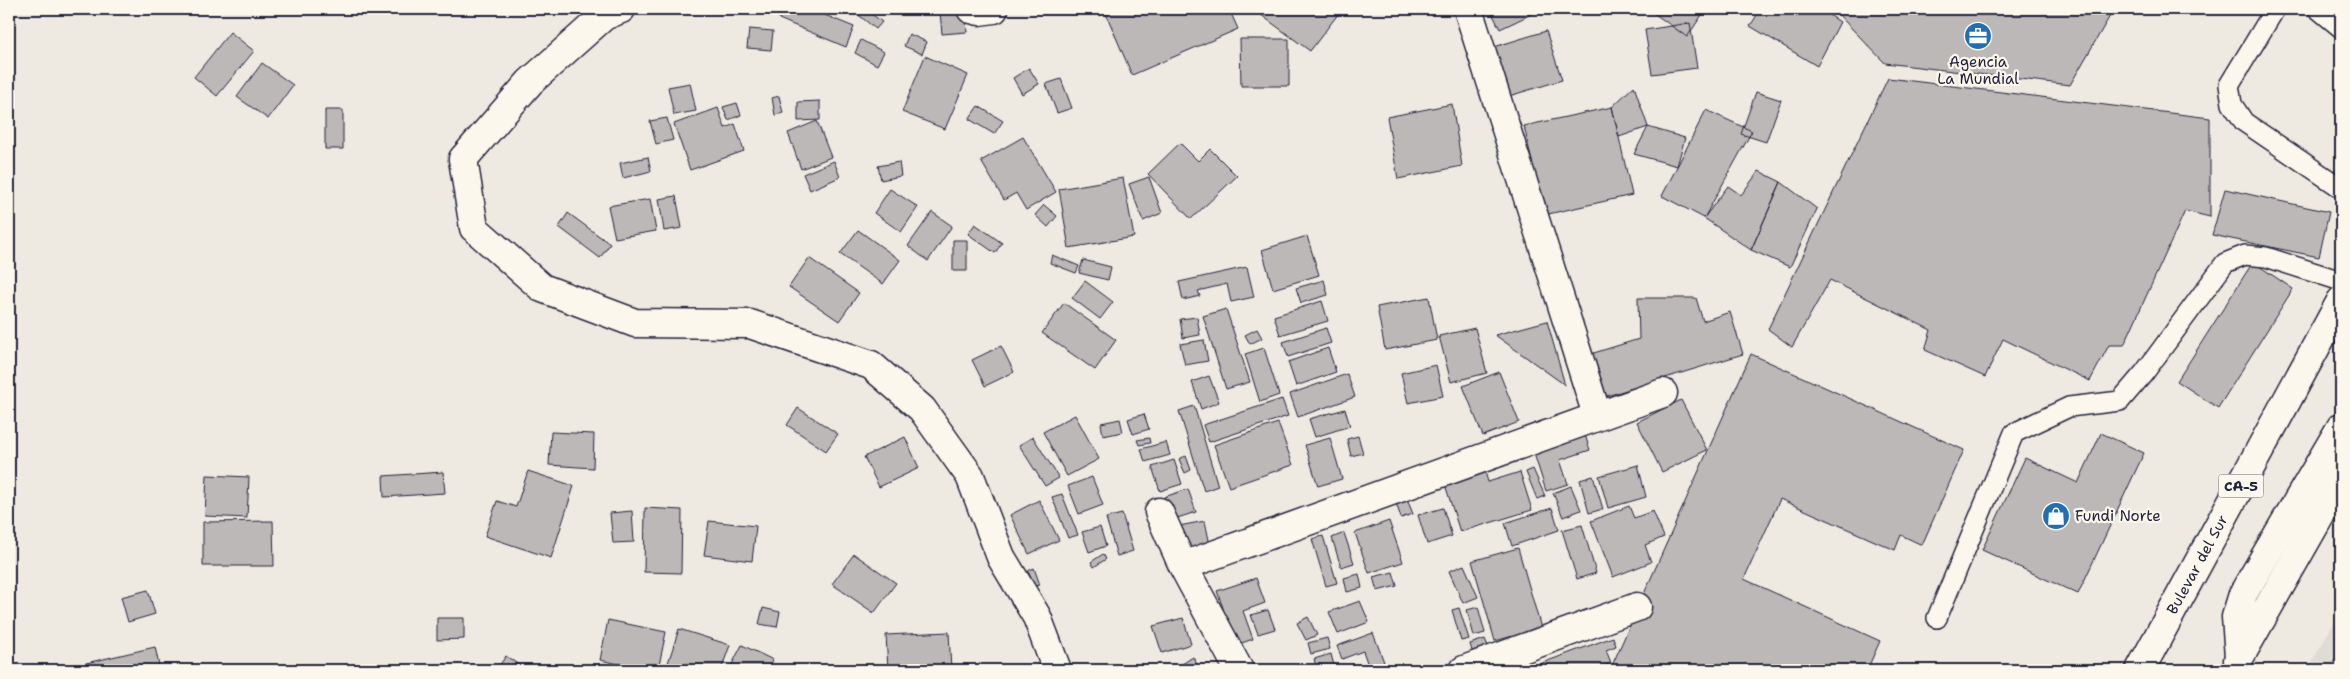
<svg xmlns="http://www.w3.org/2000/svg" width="2350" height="679" viewBox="0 0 2350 679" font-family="'Shantell Sans',sans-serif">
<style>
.built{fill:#dfdbd5}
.building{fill:#bcb8b8;stroke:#22223b}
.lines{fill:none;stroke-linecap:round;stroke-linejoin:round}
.lane-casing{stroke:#22223b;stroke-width:22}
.street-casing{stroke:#22223b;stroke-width:31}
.highway-casing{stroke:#22223b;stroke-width:31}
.lane{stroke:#fbf7ec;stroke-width:19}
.street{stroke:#fbf7ec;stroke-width:28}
.highway{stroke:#fbf7ec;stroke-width:28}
.labels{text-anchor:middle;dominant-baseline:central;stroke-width:4.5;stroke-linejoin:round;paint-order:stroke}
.shield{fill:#fbf7ec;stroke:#636270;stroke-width:1}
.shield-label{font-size:14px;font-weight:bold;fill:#22223b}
.poi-label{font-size:15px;fill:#22223b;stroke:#fbf7ec}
.street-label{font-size:15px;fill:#22223b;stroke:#fbf7ec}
</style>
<rect width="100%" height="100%" fill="#eeeae2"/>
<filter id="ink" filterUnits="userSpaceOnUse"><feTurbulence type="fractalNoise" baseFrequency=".02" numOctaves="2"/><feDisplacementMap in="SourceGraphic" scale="10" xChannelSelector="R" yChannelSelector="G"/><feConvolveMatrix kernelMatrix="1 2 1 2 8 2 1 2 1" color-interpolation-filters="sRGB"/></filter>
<g filter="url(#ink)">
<path class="built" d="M2341 611V670H2307Z"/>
<path class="building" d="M783 9H810L854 27 846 47 779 19Z
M859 9H865L882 22 876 29 856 13Z
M1104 9H1229L1238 29 1132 75Z
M1253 9H1342L1310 51Z
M1490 9H1542L1500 29Z
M1648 9H1706L1687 37Z
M1761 9H1820L1840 22 1817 66 1750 26Z
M1833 9H2114L2070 85 1885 63Z
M965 10 967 32 942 34 940 12Z
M1690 23 1697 68 1652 74 1645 30Z
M749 29 773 31 771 50 747 48Z
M1546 31 1562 80 1509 96 1494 47Z
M230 32 254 51 217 96 194 77Z
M909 34 927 42 922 54 904 46Z
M1240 39H1289V86H1241Z
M861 40 884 52 877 65 855 53Z
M925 56 968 75 945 129 902 112Z
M262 63 293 85 268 119 237 97Z
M1029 68 1039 84 1022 94 1013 78Z
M1888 78 2210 118V217L2185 211 2124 345H2109L2090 381 2003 339 1985 377 1925 350 1931 330 1830 280 1792 347 1768 329Z
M1061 79 1072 108 1057 113 1046 84Z
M690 83 696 111 674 115 668 87Z
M1634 86 1648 127 1619 137 1612 107Z
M1756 92 1781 100 1766 142 1741 134Z
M779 96 783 113 775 115 772 98Z
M820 101V120L798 121V102Z
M737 103 741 115 728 120 723 107Z
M1452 104 1462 166 1398 179 1387 117Z
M978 106 1003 121 994 134 969 119Z
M1612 107 1632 195 1544 215 1524 126Z
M718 108 725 128 735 124 744 151 690 170 674 124Z
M325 110H343V149H325Z
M1706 110 1752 131 1704 218 1662 196Z
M667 118 673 140 656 144 650 121Z
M817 121 831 157 801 169 788 133Z
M1648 127 1685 138 1677 166 1634 154Z
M1023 137 1056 192 1026 210 1016 193 1004 200 981 161Z
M1180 143 1198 161 1210 149 1237 176 1191 219 1148 174Z
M648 157 651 171 623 178 620 163Z
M834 161 840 177 810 190 803 174Z
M899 162 901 176 881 180 878 166Z
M1759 171 1781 182 1751 250 1704 218 1728 186 1741 195Z
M1149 177 1162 213 1143 221 1129 184Z
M1123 178 1134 237 1069 248 1059 189Z
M1781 182 1817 209 1790 267 1751 250Z
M890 189 918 207 901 232 874 213Z
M2225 189 2329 212 2319 257 2212 235Z
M676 196 682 228 664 231 659 199Z
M650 199 656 231 615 238 608 206Z
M1044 205 1057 216 1048 227 1035 215Z
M932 212 952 226 928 261 908 246Z
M568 213 610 244 600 258 559 227Z
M975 224 1002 243 995 253 968 234Z
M858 230 900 260 883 284 840 254Z
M1307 236 1319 275 1273 289 1262 250Z
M953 240H967V271H953Z
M1052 255 1079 266 1076 273 1050 263Z
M809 258 859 293 839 321 789 287Z
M1083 260 1111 267 1108 280 1079 273Z
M2253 262 2293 289 2218 408 2177 381Z
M1247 267 1254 297 1231 302 1227 284 1198 291 1200 296 1183 300 1179 282Z
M1324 280 1328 295 1301 303 1296 288Z
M1085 281 1113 302 1100 319 1072 298Z
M1429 297 1437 340 1385 350 1377 307Z
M1638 298H1696L1703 321 1730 312 1743 354 1597 399 1584 356 1639 339Z
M1322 301 1328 321 1280 335 1274 316Z
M1064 303 1116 340 1095 370 1042 333Z
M1226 309 1250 382 1226 389 1203 316Z
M1197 317 1200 335 1183 338 1180 319Z
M1547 321 1565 385 1495 335Z
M1326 328 1331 343 1288 357 1283 342Z
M1475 328 1487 373 1451 382 1439 336Z
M1257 329 1262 338 1250 344 1245 335Z
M1204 340 1208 361 1185 365 1180 344Z
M1001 346 1014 372 985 386 972 360Z
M1264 348 1279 395 1260 402 1245 354Z
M1328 348 1336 372 1296 386 1288 362Z
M1751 354 1964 450 1922 545 1901 535 1895 550 1780 499 1744 579 1880 641 1867 670H1610Z
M1436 365 1443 396 1408 403 1401 373Z
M1499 372 1519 422 1483 436 1463 386Z
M1347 374 1355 397 1298 417 1290 394Z
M1209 376 1219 402 1201 409 1192 382Z
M1282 399 1288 416 1209 442 1203 425Z
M1681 400 1707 450 1662 472 1637 422Z
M1194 406 1218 486 1204 491 1179 411Z
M798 408 838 434 826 451 787 425Z
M1345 409 1350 426 1315 437 1309 419Z
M1144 414 1149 429 1133 434 1128 419Z
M1075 415 1099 459 1067 476 1043 432Z
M1120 419 1123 432 1103 436 1101 423Z
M1278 423 1293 465 1229 487 1214 445Z
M1582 426 1590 450 1560 460 1568 484 1546 491 1531 444Z
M551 432 594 434 593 468 549 465Z
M2101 433 2144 453 2078 594 1982 550 2025 458 2078 483Z
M1358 436 1363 453 1351 456 1347 439Z
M905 437 919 468 879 487 864 457Z
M1033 437 1059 478 1045 486 1019 445Z
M1149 438 1150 443 1139 445 1137 440Z
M1330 438 1342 479 1318 486 1305 445Z
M1166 442 1170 455 1145 462 1141 449Z
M1186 456 1191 470 1185 473 1179 459Z
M1174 460 1182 484 1160 491 1152 467Z
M1483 465 1488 482 1520 472 1532 510 1460 532 1443 478Z
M1638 465 1646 497 1608 508 1599 476Z
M1533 469 1545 496 1537 499 1526 472Z
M528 471 574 486 551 558 485 536 497 501 516 507Z
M443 472 445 493 384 497 383 476Z
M207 475 249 477 247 518 205 516Z
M1593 476 1603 509 1589 513 1580 480Z
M1092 477 1103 505 1079 514 1068 486Z
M1571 486 1581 510 1563 517 1553 493Z
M1188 489 1196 512 1171 520 1164 497Z
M1062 494 1078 535 1068 538 1052 497Z
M1405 494 1413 514 1401 518 1394 497Z
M1039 500 1059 540 1029 554 1010 515Z
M1629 506 1634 518 1653 511 1664 537 1645 545 1651 562 1613 577 1591 521Z
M645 508 682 510 681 573 644 572Z
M1443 508 1452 536 1427 544 1418 515Z
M1552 508 1559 530 1512 546 1505 523Z
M632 511 634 542 613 543 610 513Z
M1122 514 1133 551 1117 556 1106 518Z
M273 521 274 566H203V522Z
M709 521 756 526 752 561 704 555Z
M1205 521 1210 545 1185 551 1179 526Z
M1389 521 1403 562 1369 573 1355 533Z
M1582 525 1596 573 1577 579 1562 530Z
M1100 527 1106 546 1089 552 1082 532Z
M1344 533 1354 563 1341 567 1332 538Z
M1323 536 1337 583 1326 586 1312 539Z
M1518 548 1541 628 1495 641 1472 561Z
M854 554 896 583 874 613 832 584Z
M1103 554 1106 559 1094 567 1091 562Z
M1464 565 1478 597 1463 603 1449 571Z
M1034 568 1040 585 1034 586 1028 571Z
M1393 572 1397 586 1377 591 1373 577Z
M1359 574 1362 588 1347 592 1344 578Z
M1256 578 1265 603 1243 611 1253 639 1236 645 1217 591Z
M148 590 155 614 128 622 121 597Z
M1360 601 1369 622 1338 634 1329 612Z
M1478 607 1485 633 1474 636 1467 610Z
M763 608 780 612 777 627 759 624Z
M1459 608 1469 639 1461 641 1452 610Z
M1268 610 1275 629 1258 634 1251 615Z
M1308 617 1317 635 1306 640 1297 623Z
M437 618H464V639L437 640Z
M1183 618 1191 644 1162 653 1153 626Z
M608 620 666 632 658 670H648L600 660Z
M679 629 730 645 721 670H682L667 666Z
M949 632 951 670H888L886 635Z
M1373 633 1384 662 1369 668 1363 651 1342 659 1337 646Z
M1613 637 1616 646 1606 650 1611 663 1595 670H1523Z
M1327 638 1330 649 1311 654 1308 643Z
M1485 639 1488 646 1472 651 1470 644Z
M742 645 773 660 768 670H729Z
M155 647 160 670H88L86 663Z
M1331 654 1334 666 1317 670 1314 659Z
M506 656 526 670H496Z
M1193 657 1200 670H1181L1179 666Z"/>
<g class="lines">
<g class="lane-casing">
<path id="lane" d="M2275 9 2229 85 2232 104 2244 122 2341 188
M2318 9 2341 28
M1937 618 2014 433 2069 407 2120 401 2144 373 2225 263 2245 255 2266 257 2341 281"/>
</g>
<g class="street-casing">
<path id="street" d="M621 9 604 16 530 82 463 159 474 228 542 288 635 323 750 324 871 365 922 409 970 476 1001 557 1037 617 1057 670
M971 9 979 11 994 9
M1468 9 1597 415
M1159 512 1183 566 1239 670
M1183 566 1663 393
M1464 670 1637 607"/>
</g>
<g class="highway-casing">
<g id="highway">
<path d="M2239 657 2236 617 2243 594 2341 427"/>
<path d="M2238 660 2341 479"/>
<path id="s1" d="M2140 670 2341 301"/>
</g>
</g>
<use href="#lane" class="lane"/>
<use href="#street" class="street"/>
<use href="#highway" class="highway"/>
</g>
</g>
<defs>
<g id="office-disc" transform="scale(1.4375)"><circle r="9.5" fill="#1f6fb2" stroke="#fbf7ec"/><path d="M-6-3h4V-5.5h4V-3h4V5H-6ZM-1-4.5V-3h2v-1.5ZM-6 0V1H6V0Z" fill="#fff"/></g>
<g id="shop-disc" transform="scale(1.4375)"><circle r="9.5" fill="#1f6fb2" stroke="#fbf7ec"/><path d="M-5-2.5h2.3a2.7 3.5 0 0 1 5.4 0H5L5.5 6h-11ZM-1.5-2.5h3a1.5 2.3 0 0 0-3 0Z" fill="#fff"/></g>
</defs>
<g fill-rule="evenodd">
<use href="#office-disc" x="1978" y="36"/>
<use href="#shop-disc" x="2056" y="516"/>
</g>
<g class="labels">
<rect class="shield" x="2218.5" y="474.5" width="45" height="23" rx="4"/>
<g class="shield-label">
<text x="2241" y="486">CA-5</text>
</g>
<g class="poi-label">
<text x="1978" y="62">Agencia<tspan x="1978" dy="17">La Mundial</tspan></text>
<text x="2075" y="516" text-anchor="start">Fundi Norte</text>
</g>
<g class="street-label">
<text stroke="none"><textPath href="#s1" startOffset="120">Bulevar del Sur</textPath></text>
</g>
</g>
<rect width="2350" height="679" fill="none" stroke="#fbf7ec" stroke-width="30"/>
<rect x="15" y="15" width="2320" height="649" fill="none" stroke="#22223b" stroke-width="2" filter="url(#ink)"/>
</svg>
